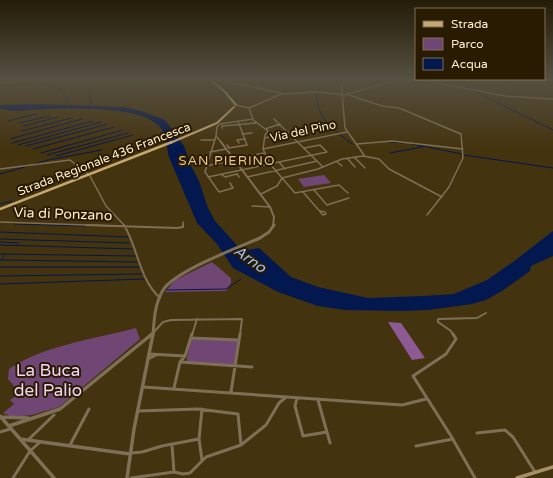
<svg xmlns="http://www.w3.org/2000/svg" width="553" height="478" viewBox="0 0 553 478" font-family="'Varela Round',sans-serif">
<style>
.green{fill:#704675}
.forest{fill:#8d5a94}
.water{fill:#03184f}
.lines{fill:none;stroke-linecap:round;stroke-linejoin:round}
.stream{stroke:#03184f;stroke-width:1}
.minor-far2{stroke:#7e7056;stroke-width:1.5}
.minor-far1{stroke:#7e7056;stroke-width:2}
.minor{stroke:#7e7056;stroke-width:3}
.tertiary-far3{stroke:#7e7056;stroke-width:1.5}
.tertiary-far2{stroke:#7e7056;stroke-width:2}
.tertiary-far1{stroke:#7e7056;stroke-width:3}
.tertiary{stroke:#7e7056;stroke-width:3.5}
.secondary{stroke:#a69065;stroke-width:3.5}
.primary-far1{stroke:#c5a871;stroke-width:2}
.primary{stroke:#c5a871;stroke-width:2.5}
.labels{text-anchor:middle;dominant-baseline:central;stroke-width:4;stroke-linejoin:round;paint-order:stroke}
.far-street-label{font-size:12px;fill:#ffedcd;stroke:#281b01}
.far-quarter-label{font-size:13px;letter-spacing:1px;fill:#e9c683;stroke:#281b01}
.street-label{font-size:14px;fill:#ffedcd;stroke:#281b01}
.water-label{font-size:15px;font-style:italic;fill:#a4c0f4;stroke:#281b01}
.near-park-label{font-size:17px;fill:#f2d5f5;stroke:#281b01}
</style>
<rect width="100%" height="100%" fill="#44330f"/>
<path class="green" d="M324 175 331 183 304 187 298 179Z
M212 262 231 278V283L226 291 165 292 175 280Z
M136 328 140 339 59 407 32 415 13 417 3 413 14 404 10 400 20 393 8 379 9 369C44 345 95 339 136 328Z
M191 338 239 340 235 366 186 363Z"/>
<path class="forest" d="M388 322 401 323 425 358 412 360Z"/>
<path class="water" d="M37 104 124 107 141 111 165 120 184 146 191 166 199 181 208 208 215 221 242 251 259 248 291 277 318 287 368 298 424 296 454 294 487 280 513 262 553 231V256L531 266 530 271 502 291 486 300 472 304 428 310 401 311 345 310 318 306 278 292 233 268 217 244 197 223 169 157C166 146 168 135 159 126 136 102 48 109 15 111 10 111 5 109 0 109V105Z"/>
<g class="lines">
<path class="stream" d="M35 80 61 90 68 100 64 105
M305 80 323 88 317 92C315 117 334 130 352 144
M457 80 471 89
M544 80 553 84
M474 91 553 130
M88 106 92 103 90 99 92 80
M8 121 36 114
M19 123 50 116
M23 126 58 117
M22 131 71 118
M10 139 82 119
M390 142 403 143
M12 143 93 121
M412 144 462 154
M18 145 101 122
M26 146 108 124
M33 149 114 127
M41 153 123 130
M390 153 422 147
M47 155 128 133
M464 155 553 168
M56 156 133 135
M35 164 48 160 102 150
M0 174 28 166
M0 204 12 201
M14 224 85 226
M0 232 128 237
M0 239 129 243
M0 242 19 243
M0 245 132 249
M0 254 136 256
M1 260 138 262
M0 261 6 254
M0 267H140
M0 276 142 274
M0 284 144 279
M167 290 226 289 241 279"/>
<path class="minor-far2" d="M220 80 280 93
M341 80 345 128 364 155
M422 80 505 96 553 99
M0 82 7 83 30 80
M346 94 382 106 399 108 461 134 463 158 449 187 427 215
M249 108 281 94 317 92 344 95 396 80
M274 119 323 167
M253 120 268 131 265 135 263 149
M222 128V126L256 123
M265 129 280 124
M242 134 252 133
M216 136 205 172 219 192 233 188 230 183
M275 136 282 134
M265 138 289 132
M201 140H214
M239 143 237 140 245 139
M357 144 392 141 463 149
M227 145 229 148 247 145 238 121
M263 149 270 164 295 193 339 185 348 193
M263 149 347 132
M210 152 226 149
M354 157 365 168
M347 158 355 167
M234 159 264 153
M336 161 342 166
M279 162 285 169
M221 163 220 161 233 158
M206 166 235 160
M0 169 70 160 88 174
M221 174 225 177 237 174 239 177
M90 176 106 206 125 226
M208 177 327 152 320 145 304 148
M247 177 317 161
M282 178 318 169 342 159 363 156 379 159 389 169 442 197
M314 190 327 205 349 198
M303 192 323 215 326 214 325 212 320 211
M261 194 277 186 282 178
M252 206 270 207
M0 222 116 226
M183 222V226"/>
<path class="minor-far1" d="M86 225 177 228 183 227V225
M124 225C138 248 139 279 160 298
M153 333 163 322 171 320 242 319 240 335
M192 335 197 319
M453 335 451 331 438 322V319L477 318 486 313"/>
<path class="minor" d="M453 334 456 339 446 354 413 376 451 436 475 478
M191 338 239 340
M149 354 185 356
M148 359 156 355
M180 362 252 367
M143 387 402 405 426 399
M174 388 180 362 185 356 192 334
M231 392 240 334
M297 398 295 406 303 436 327 432
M318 400 330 443
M202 409 199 439 202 460
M138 411 198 409 238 414 241 445
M0 432 10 429
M477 433 505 430 513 437 535 472
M28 440 54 415
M70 445 89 409
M172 445 174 472
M416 446 453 439
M131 453 142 452 162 446 199 439
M13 478 30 451 39 443
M131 478 174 472 183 474 190 473 206 457 241 445 266 425 279 403 285 398"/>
<path class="tertiary-far3" d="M222 143 216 136 217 127 220 124 253 119 249 108 236 105"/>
<path class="tertiary-far2" d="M221 142 270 207 274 217 273 226"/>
<path class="tertiary-far1" d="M151 335 153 333
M153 335C154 320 155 303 163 290 175 271 237 248 260 238L269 232 274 225"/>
<path class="tertiary" d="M0 416 54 478
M1 417 28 418
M9 426 60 409 152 334
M20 439 130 454
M127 478 134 429 153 334"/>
<path class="secondary" d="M517 478 553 467"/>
<path class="primary-far1" d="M211 80 225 92 236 105
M170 143 217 123 234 107"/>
<path class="primary" d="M0 209 172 142"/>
</g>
<linearGradient id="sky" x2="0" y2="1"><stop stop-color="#251c08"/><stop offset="0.54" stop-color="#565042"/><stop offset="1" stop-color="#565042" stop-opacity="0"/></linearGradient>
<rect width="553" height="147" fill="url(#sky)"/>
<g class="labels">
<g class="far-street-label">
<text transform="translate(303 131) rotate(-12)">Via del Pino</text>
<text transform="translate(104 159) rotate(-21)">Strada Regionale 436 Francesca</text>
</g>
<g class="far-quarter-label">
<text x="227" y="161">SAN PIERINO</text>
</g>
<g class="street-label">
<text transform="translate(63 214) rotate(2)">Via di Ponzano</text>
</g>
<g class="water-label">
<text transform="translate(250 259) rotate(36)">Arno</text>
</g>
<g class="near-park-label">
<text x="48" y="370">La Buca<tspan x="48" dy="20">del Palio</tspan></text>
</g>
</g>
<rect x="415" y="8" width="130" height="72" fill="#281b01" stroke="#7e6f53"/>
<rect x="423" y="21" width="20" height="6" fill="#c5a871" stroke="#7e6f53"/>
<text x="451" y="28" font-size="12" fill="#ffedcd">Strada</text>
<rect x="423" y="38" width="20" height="12" fill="#704675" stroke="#7e6f53"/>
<text x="451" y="48" font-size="12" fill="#ffedcd">Parco</text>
<rect x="423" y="58" width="20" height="12" fill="#03184f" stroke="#7e6f53"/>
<text x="451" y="68" font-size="12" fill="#ffedcd">Acqua</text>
</svg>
